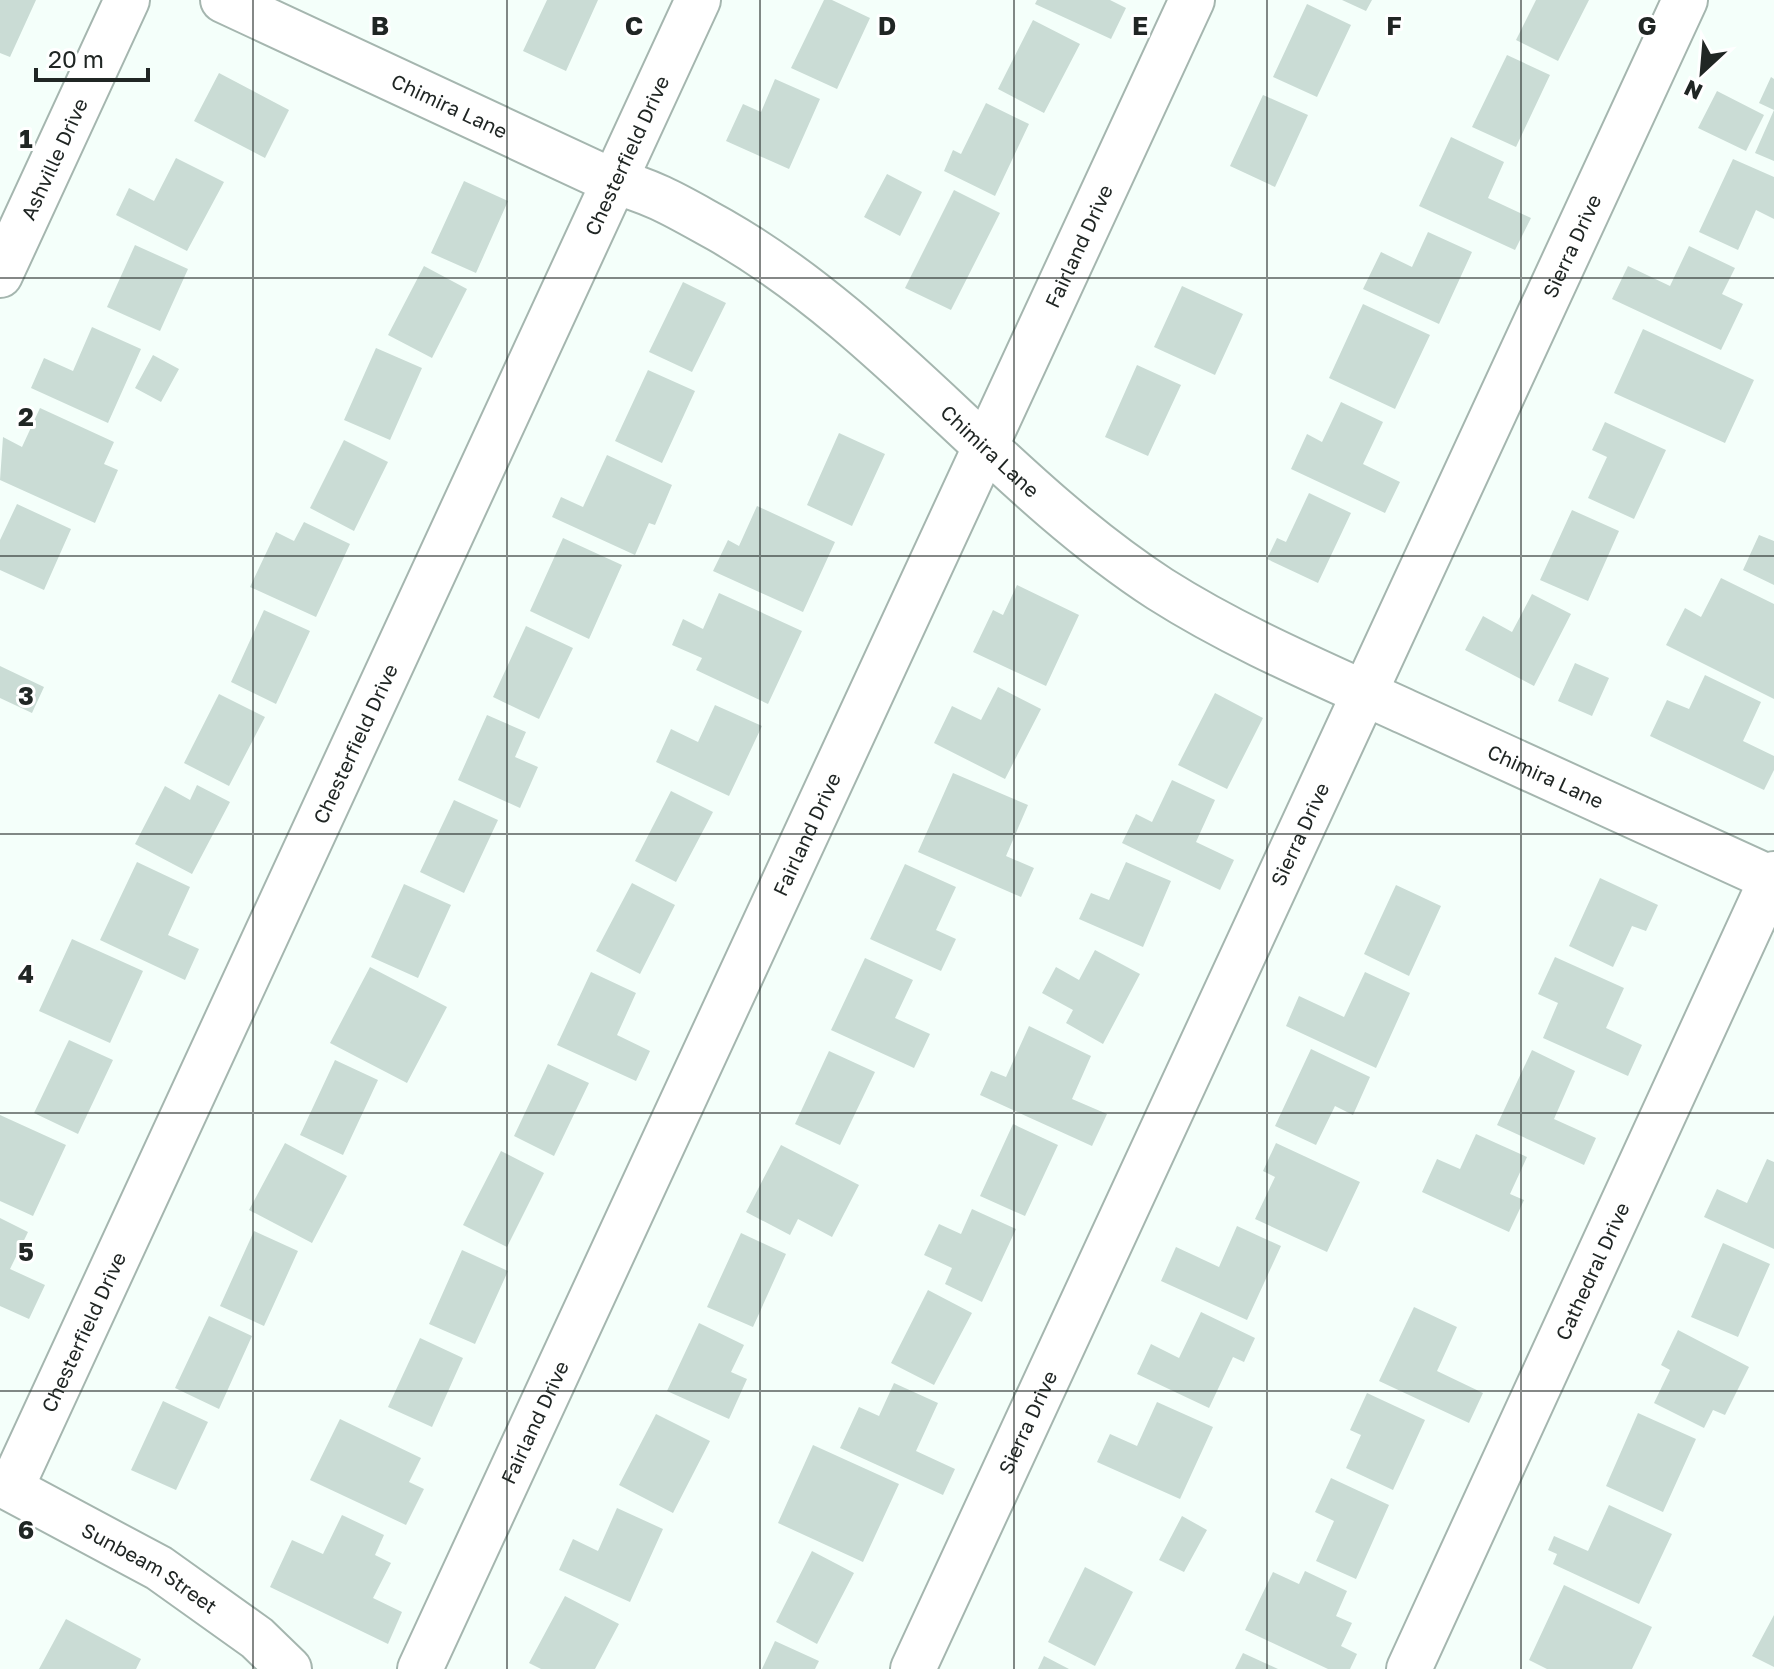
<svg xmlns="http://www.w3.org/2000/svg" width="1774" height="1669" viewBox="0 0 1774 1669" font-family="'Golos Text',sans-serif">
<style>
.building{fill:#cadcd5}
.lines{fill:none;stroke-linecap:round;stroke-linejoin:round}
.street-casing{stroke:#a5b6af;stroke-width:48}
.street{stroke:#fff;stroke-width:44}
.grid{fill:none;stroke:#202624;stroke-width:2;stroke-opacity:0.55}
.labels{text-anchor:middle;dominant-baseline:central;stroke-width:6;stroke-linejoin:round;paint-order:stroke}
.street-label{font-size:20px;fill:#202624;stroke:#fff}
.grid-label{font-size:26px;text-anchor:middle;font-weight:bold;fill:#202624;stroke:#fff;stroke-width:6;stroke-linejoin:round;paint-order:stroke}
</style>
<rect width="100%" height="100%" fill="#f4fffa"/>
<path class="building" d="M0 0H36L10 57 0 53Z
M547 0H598L566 71 523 51Z
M824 0H832L870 18 837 89 791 68Z
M1037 0H1110L1126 8 1111 39 1035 4Z
M1342 0H1372L1366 11Z
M1536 0H1589L1558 61 1516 40Z
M1307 4 1351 25 1317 97 1273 77Z
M1033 20 1080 44 1044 113 998 89Z
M1507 55 1550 75 1516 147 1472 127Z
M219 73 289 110 265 158 194 121Z
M1771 77 1774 79V161L1755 153 1774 110 1759 103Z
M775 79 820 99 789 169 726 141 743 104 761 112Z
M1717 91 1764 115 1746 151 1698 128Z
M1263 95 1308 115 1275 187 1230 166Z
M986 103 1029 124 995 196 944 171 953 150 961 154Z
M1451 137 1504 162 1488 198 1531 218 1515 250 1419 206Z
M176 158 224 182 187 251 116 215 129 188 154 201Z
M1733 159 1774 177V219L1756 210 1738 250 1699 232Z
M887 174 922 192 900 236 864 217Z
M464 181 508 201 476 273 431 253Z
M954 190 1000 213 951 310 905 288Z
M1428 232 1472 252 1439 324 1363 289 1381 252 1412 267Z
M135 245 188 269 160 331 107 307Z
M1689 246 1735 268 1722 294 1743 304 1721 350 1612 299 1628 266 1670 286Z
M424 266 467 289 432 358 388 335Z
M683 282 726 303 692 372 649 352Z
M1182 286 1243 314 1215 375 1154 347Z
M1363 304 1430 335 1395 409 1329 378Z
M92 327 141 349 108 423 31 388 44 358 73 371Z
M1643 329 1754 380 1725 443 1614 393Z
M376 348 422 368 390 440 344 420Z
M153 355 179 369 161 402 135 388Z
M1137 365 1181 385 1148 456 1105 437Z
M648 370 695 391 662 463 615 441Z
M1341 402 1383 422 1363 464 1400 482 1385 513 1291 469 1307 434 1322 442Z
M40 408 114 442 104 464 118 470 95 523 0 480 3 437 22 447Z
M1605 422 1666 450 1634 519 1588 498 1607 457 1592 450Z
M839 433 885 454 852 526 807 505Z
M344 440 388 462 354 531 310 508Z
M607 455 672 485 655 525 649 523 635 555 552 517 561 497 583 507Z
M1309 493 1351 513 1318 583 1267 559 1277 538 1286 542Z
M17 504 71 529 44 590 0 570V540Z
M757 506 835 542 803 612 713 571 728 540 739 546Z
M1572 510 1619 531 1588 601 1540 580Z
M304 522 350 544 316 617 250 587 276 532 294 541Z
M1759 535 1774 541V585L1743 570Z
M563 538 622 565 589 639 530 611Z
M1721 578 1774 604V699L1666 645 1685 608 1701 617Z
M1017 585 1079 615 1046 686 973 652 993 610 1003 615Z
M719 593 802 631 768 704 696 670 702 658 672 645 683 619 703 629Z
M1532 594 1571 614 1534 686 1465 650 1483 616 1512 632Z
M264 610 310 631 276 704 231 682Z
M526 626 573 648 539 719 493 697Z
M1575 663 1609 678 1592 716 1558 701Z
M0 666 44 687 32 713 0 698Z
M1705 675 1761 702 1743 741 1774 756V770L1764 790 1650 736 1667 700 1689 709Z
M998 687 1041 709 1005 779 934 743 952 706 981 720Z
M1215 693 1263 718 1227 789 1178 765Z
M219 694 265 717 229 786 184 763Z
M715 705 762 726 729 796 656 762 671 729 698 742Z
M487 715 526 732 515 757 538 767 520 808 458 780Z
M953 773 1028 805 1006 856 1034 868 1021 897 918 852Z
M1172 780 1215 800 1196 842 1234 860 1220 890 1122 843 1136 814 1152 822Z
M197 785 230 802 192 874 135 844 165 786 190 800Z
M671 791 713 812 676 882 635 861Z
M454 800 498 820 464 893 420 872Z
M137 862 190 887 168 935 199 949 185 980 100 940Z
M1126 862 1171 881 1143 947 1079 919 1091 893 1109 900Z
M905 864 956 887 936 930 956 939 941 971 870 939Z
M1600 878 1658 905 1646 931 1632 926 1613 967 1569 946Z
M632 883 675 905 640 974 596 951Z
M404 884 451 905 418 978 371 957Z
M1396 885 1441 906 1409 976 1364 954Z
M72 939 143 971 110 1043 39 1011Z
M1095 950 1140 974 1103 1044 1066 1023 1073 1010 1042 993 1056 967 1079 980Z
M1555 957 1624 988 1606 1028 1642 1045 1628 1076 1543 1038 1558 1003 1538 994Z
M865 958 913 980 895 1018 930 1034 914 1068 831 1030Z
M370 967 447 1007 407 1083 330 1043Z
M591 972 636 993 617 1035 650 1051 636 1081 557 1045Z
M1365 972 1410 993 1376 1068 1286 1026 1299 996 1344 1017Z
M1029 1026 1091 1056 1072 1099 1107 1114 1092 1146 980 1095 991 1071 1006 1077Z
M69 1040 113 1060 78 1134 34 1113Z
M1311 1049 1370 1077 1353 1115 1335 1106 1316 1145 1275 1126Z
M1532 1050 1575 1071 1554 1119 1596 1138 1584 1165 1497 1125Z
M829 1051 875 1072 840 1145 795 1124Z
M335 1060 378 1080 343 1155 300 1135Z
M548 1064 589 1083 554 1156 514 1136Z
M0 1115 66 1145 33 1216 0 1201Z
M1013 1124 1058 1145 1025 1216 980 1196Z
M1476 1134 1527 1157 1510 1194 1524 1200 1509 1232 1422 1192 1437 1159 1460 1169Z
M285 1143 347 1176 312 1243 249 1210Z
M1276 1143 1360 1182 1327 1252 1255 1219 1275 1177 1263 1171Z
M781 1145 859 1185 832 1237 798 1219 790 1235 746 1212Z
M501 1151 544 1173 507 1247 463 1225Z
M1767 1159 1774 1162V1249L1704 1217 1717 1189 1747 1203Z
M972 1209 1016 1229 982 1302 945 1284 952 1268 924 1255 939 1224 961 1234Z
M0 1218 28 1232 10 1269 45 1285 29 1319 0 1306Z
M1237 1226 1281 1246 1247 1320 1161 1281 1176 1247 1219 1267Z
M254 1231 298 1251 264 1326 220 1306Z
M741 1233 786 1254 753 1327 707 1307Z
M1723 1243 1770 1264 1738 1337 1691 1317Z
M462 1250 508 1271 475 1344 429 1324Z
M928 1290 972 1313 934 1385 891 1363Z
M1414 1307 1457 1327 1437 1371 1483 1393 1469 1423 1379 1381Z
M1201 1312 1255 1338 1244 1362 1233 1357 1209 1408 1137 1374 1151 1344 1179 1358Z
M209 1316 252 1336 219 1409 175 1388Z
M699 1323 744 1345 731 1372 747 1379 729 1419 667 1391Z
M1678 1330 1749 1367 1725 1415 1713 1410 1704 1428 1654 1403 1670 1370 1661 1365Z
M420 1338 463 1358 432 1427 388 1407Z
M894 1383 938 1403 916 1451 955 1469 943 1495 840 1448 859 1407 879 1416Z
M1367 1393 1425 1420 1393 1490 1346 1468 1361 1435 1350 1430Z
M163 1401 208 1422 176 1490 131 1470Z
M1157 1402 1213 1427 1180 1499 1097 1462 1110 1434 1137 1446Z
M1638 1413 1696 1439 1663 1512 1606 1486Z
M656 1414 710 1441 673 1513 619 1485Z
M340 1419 421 1458 409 1482 424 1489 406 1525 310 1480Z
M813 1445 899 1484 863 1562 778 1523Z
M1331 1478 1389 1505 1356 1579 1316 1561 1334 1521 1315 1512Z
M1609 1505 1672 1534 1639 1604 1553 1564 1557 1554 1548 1550 1554 1536 1588 1551Z
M617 1508 663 1529 630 1602 559 1570 573 1539 598 1551Z
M342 1515 384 1535 375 1555 391 1563 373 1598 402 1612 388 1644 270 1587 292 1540 323 1554Z
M1182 1516 1207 1530 1184 1572 1159 1560Z
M812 1551 854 1573 817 1644 776 1622Z
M1085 1567 1133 1592 1095 1666 1048 1642Z
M1305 1571 1347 1591 1336 1616 1352 1623 1341 1646 1357 1654 1350 1669H1328L1245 1630 1273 1572 1299 1584Z
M1564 1585 1652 1627 1632 1669H1547L1529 1660Z
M565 1596 619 1624 595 1669H541L529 1663Z
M1774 1615V1667L1752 1656Z
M66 1619 141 1659 136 1669H39Z
M775 1641 819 1661 815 1669H762Z
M1243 1653 1278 1669H1235Z
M1044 1656 1069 1669H1038Z"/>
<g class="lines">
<g class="street-casing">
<g id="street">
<path id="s1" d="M223 0 614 182C654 191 685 211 720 230 886 325 1000 485 1160 589 1237 638 1323 674 1406 712 1529 768 1651 824 1774 880"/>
<path id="s2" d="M0 275 127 0"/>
<path id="s3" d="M0 1483 159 1568 257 1638 289 1669"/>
<path id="s4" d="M11 1488 698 0"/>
<path id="s5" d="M420 1669 1192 0"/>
<path id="s6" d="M913 1669 1685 0"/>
<path id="s7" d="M1409 1669 1774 874"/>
</g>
</g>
<use href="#street" class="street"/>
</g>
<path class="grid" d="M253 0V1669M507 0V1669M760 0V1669M1014 0V1669M1267 0V1669M1521 0V1669M0 278H1774M0 556H1774M0 834H1774M0 1113H1774M0 1391H1774"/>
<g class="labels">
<g class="street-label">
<text stroke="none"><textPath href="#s1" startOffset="250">Chimira Lane</textPath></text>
<text stroke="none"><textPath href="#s4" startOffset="1468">Chesterfield Drive</textPath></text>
<text stroke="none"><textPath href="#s2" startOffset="128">Ashville Drive</textPath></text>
<text stroke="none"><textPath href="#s6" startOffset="1568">Sierra Drive</textPath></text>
<text stroke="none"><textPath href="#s5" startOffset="1568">Fairland Drive</textPath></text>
<text stroke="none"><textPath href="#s1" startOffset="898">Chimira Lane</textPath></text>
<text stroke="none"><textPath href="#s4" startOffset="820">Chesterfield Drive</textPath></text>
<text stroke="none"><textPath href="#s1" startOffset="1546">Chimira Lane</textPath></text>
<text stroke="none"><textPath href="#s6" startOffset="920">Sierra Drive</textPath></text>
<text stroke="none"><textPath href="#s5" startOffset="920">Fairland Drive</textPath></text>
<text stroke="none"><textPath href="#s7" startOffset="438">Cathedral Drive</textPath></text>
<text stroke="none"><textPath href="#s4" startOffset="172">Chesterfield Drive</textPath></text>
<text stroke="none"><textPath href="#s6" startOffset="272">Sierra Drive</textPath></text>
<text stroke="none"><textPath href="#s5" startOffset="272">Fairland Drive</textPath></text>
<text stroke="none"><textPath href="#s3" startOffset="172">Sunbeam Street</textPath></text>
</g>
</g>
<g class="grid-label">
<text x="380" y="35">B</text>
<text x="634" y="35">C</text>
<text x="887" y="35">D</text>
<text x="1140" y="35">E</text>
<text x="1394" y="35">F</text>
<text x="1647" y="35">G</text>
<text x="26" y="148">1</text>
<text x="26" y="426">2</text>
<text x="26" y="705">3</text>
<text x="26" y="983">4</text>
<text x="26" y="1261">5</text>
<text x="26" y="1539">6</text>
</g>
<g transform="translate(1702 72) rotate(206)" stroke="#ffffff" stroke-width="6" paint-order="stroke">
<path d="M0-6L14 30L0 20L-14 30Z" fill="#202624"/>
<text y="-12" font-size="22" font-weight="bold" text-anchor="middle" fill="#202624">N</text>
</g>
<path d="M36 68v12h112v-12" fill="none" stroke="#202624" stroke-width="4"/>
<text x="48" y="68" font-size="24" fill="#202624" stroke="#ffffff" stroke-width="6" paint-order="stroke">20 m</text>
</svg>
